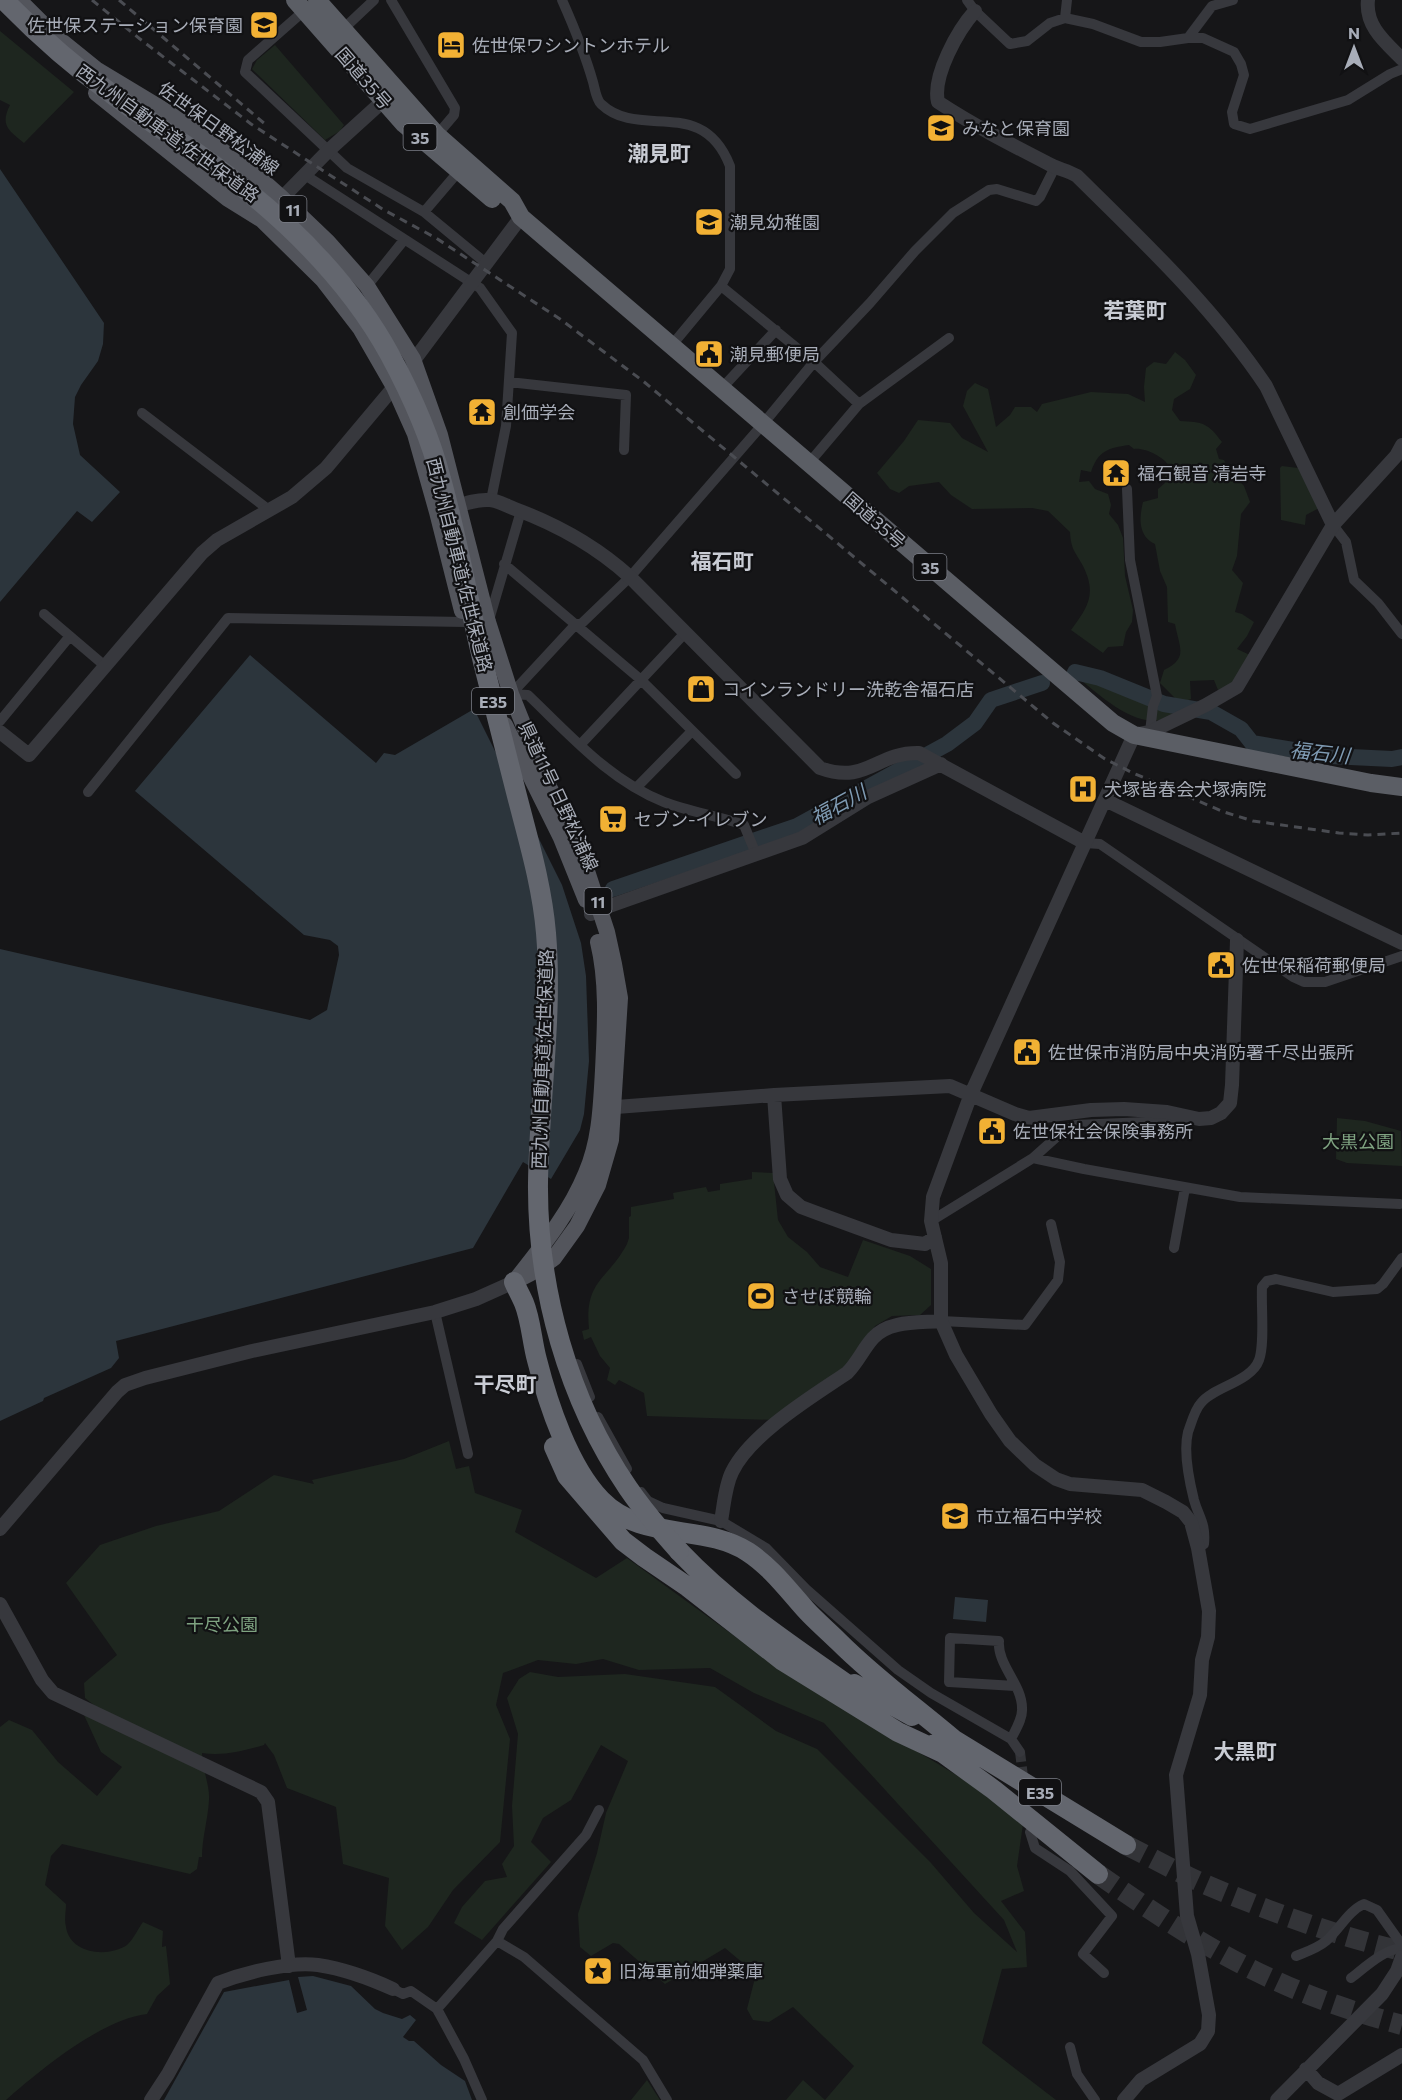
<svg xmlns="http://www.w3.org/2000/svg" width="1402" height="2100" viewBox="0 0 1402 2100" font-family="Commissioner,'Noto Sans JP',sans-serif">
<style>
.green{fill:#1e261f}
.water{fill:#2c353c}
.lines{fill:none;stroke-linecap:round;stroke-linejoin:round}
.river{stroke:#2c353c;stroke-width:16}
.minor-tunnel{stroke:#333438;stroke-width:10;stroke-dasharray:10 5;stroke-linecap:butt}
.motorway-tunnel{stroke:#333438;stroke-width:20;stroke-dasharray:20 10;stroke-linecap:butt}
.minor{stroke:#37383d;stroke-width:10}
.tertiary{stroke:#37383d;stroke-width:14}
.primary{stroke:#53555c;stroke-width:16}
.trunk{stroke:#5b5e65;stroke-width:18}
.motorway{stroke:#63666e;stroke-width:20}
.rail{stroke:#4a4c52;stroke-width:3;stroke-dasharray:8 6;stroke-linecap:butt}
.motorway-bridge{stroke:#63666e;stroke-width:20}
.labels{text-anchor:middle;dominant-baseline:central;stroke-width:4.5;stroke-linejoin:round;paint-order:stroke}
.shield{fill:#111113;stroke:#7b7e86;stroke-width:1.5}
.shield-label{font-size:16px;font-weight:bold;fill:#a8adb8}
.poi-label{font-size:18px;fill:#a8adb8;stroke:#111113;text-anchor:start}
.street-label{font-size:18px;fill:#a8adb8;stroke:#111113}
.park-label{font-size:18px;fill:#7fa381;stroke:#111113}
.water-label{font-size:20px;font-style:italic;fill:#7f9bb3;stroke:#111113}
.quarter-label{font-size:21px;font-weight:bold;fill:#c9ccd4;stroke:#111113}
</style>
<rect width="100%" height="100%" fill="#161618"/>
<path class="green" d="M0 31 74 92 24 143C8 130 0 125 10 105L0 100Z
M275 45 344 125 340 131 325 140 252 69 257 60Z
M1175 352 1185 360 1196 375 1190 389 1174 399 1172 410 1180 421C1203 422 1208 423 1222 442L1216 449 1219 459 1224 460 1229 470 1244 486 1250 502 1241 514 1237 556 1232 570 1243 583 1235 612 1242 614 1254 622 1247 636 1237 649 1250 655 1235 684 1218 690 1214 680 1190 681 1191 699 1180 703 1160 683 1164 670C1189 658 1179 647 1175 624L1168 622 1167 587 1160 571 1155 544C1138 536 1139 518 1143 502L1158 498V489L1165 483V473L1169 466C1164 457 1144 447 1134 449L1129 445C1108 448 1098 451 1091 472L1081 470 1079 482 1089 481 1095 489 1108 494 1111 505 1109 514 1118 525 1123 538 1125 576 1133 610 1132 622 1126 632 1123 646 1108 647 1103 653 1071 630C1088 607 1097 594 1083 566 1075 551 1071 550 1070 532L1048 511 1032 508 972 509 951 495 939 482 909 486 899 493 890 489 877 473 904 441 918 420 950 423 962 438 988 452 963 406 967 391 975 383 988 389 996 427 1010 415 1015 407H1031L1037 412 1042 404 1091 392 1128 394 1145 402 1144 387 1146 368 1154 362 1166 364Z
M1282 466 1298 468 1321 507 1306 515 1305 525 1281 520 1280 468Z
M1078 673 1174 712C1146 740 1097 693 1075 675Z
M1337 1118 1365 1121 1401 1131 1402 1166 1347 1163 1336 1159Z
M752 1172 773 1173 778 1220 788 1237 807 1252 820 1267 848 1277 863 1240 910 1256 931 1269V1305L920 1315 892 1316 875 1326 853 1360 842 1372 774 1420 647 1416 644 1393 619 1380 615 1385 607 1380 610 1368 600 1356 591 1337 584 1340 582 1331 589 1329C584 1280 608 1280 627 1244L629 1238V1217L631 1216V1207L674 1199 673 1193 706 1187 708 1192 720 1190V1184L752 1179Z
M449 1441 456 1469 469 1466 475 1493 522 1510 515 1532 596 1578 627 1558 777 1667 968 1782 1023 1824 1017 1866 1024 1891 1001 1901 1025 1932 1027 1967 1002 1969 982 2043 1056 2100H786L803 2080 825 2100 854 2066 793 2007 769 2022 753 2020 747 2009 756 1974 725 1948 665 1984 619 1944 613 1943 591 1956 580 1947 578 1914 597 1853 606 1813 628 1761 601 1745 571 1800 543 1818 531 1842 551 1862 482 1940 454 1923 462 1907 485 1881 507 1877 502 1864 514 1846 512 1806 518 1734 507 1698 519 1679 530 1672 558 1677 625 1674 715 1687 776 1731 817 1749 931 1863 974 1913 1017 1952 1004 1920 824 1723 754 1693 710 1668 639 1670 603 1659 576 1664 538 1660 503 1673 496 1705 510 1739 500 1842 453 1890 428 1927 402 1950 385 1926 389 1878 343 1864 336 1807 287 1788 274 1755 265 1743 264 1745C243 1751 224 1756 202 1753 202 1769 210 1785 209 1800 208 1819 202 1838 202 1857H199L197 1869 190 1874 62 1844 51 1856 45 1885 66 1904C66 1911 64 1920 66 1927 70 1954 108 1958 127 1945 133 1940 138 1929 143 1922L163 1931 162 1945V1947L166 1946 170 1984 157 1996 147 2014C102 2019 40 2070 6 2100H0V1727L9 1720 32 1730 58 1762 97 1796 122 1767 101 1752 84 1715 95 1706 85 1698 84 1683 117 1655 66 1583 100 1545 156 1526 219 1511 274 1475 314 1484 312 1480 404 1459Z
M647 2080 660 2100H631Z"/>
<path class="water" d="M0 169 104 323 103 344 98 361 81 385 75 397 73 424 80 455 120 492 92 522 77 511 0 602Z
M250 655 376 763 384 753 395 755 474 709 562 885 581 943 586 976 589 1061 584 1114 580 1130 551 1179 523 1162 473 1248 116 1341 119 1358 111 1368 44 1398 43 1401 0 1421V949L310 1020 327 1010 339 955 338 946 330 940 304 935 135 791Z
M955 1597 988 1600 986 1622 953 1619Z
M313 1976 351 1986 375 2009 383 2013 402 2019 410 2015 416 2020 403 2037 409 2041H414L441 2065 465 2081 472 2100H164L224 1992 289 1980 297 2013 307 2010 298 1977Z"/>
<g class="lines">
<path class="river" d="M1075 672 1100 678 1164 704 1211 712 1241 729 1252 743 1330 756 1392 759 1402 757
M613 889 797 826 947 744 975 723 991 700 1042 683"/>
<path class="minor-tunnel" d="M1020 1752 1028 1817"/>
<path class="motorway-tunnel" d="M1126 1845C1154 1859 1181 1874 1209 1886 1271 1912 1336 1936 1402 1951
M1098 1874C1154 1913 1210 1951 1272 1979 1314 1999 1358 2013 1402 2025"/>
<path class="minor" d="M391 0 455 108 454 115 437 135
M562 0C574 27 585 54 593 82 595 89 596 99 601 104 640 141 702 94 730 166V269L721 286 672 345
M967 0 975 11 1010 44 1027 41 1050 23 1065 18 1093 24 1141 42H1160L1188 38H1203L1234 52 1241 64 1244 75 1232 112 1234 124 1250 129 1348 100 1390 74 1402 69
M305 10 248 60 245 72 347 168 424 212 459 171
M1065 18 1067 0
M339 33 374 0
M1188 38 1212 6 1233 0
M305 175 480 288 512 333 506 426 491 500
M424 212 487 264
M367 286 404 240
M721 286 814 362 859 404
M509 382 626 395 624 450
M723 387 776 330
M142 413 269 510
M809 463 859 404 949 338
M1127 489 1130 560 1157 696 1153 706 1150 732
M1333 525 1346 542 1354 580 1378 603 1402 634
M504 564 640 679 736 774
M44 614 105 666
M489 620 521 511
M511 694 576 624H581L630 577 763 424 814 362 870 303 915 251 953 213 989 190 997 189 1036 201 1040 197 1055 167
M508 696 511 694 528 695C570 735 609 780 664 802 690 812 718 816 744 825L756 854
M0 721 70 636
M580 745 685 633
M636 788 692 731
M88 792 228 618 465 622
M1085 843 1100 844 1293 977 1304 982H1325L1402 956
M1033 1158 1084 1169 1240 1197 1400 1204
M931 1221 1033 1158 1061 1133 1076 1125 1192 1120
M1174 1248 1185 1188
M435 1312 468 1454
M941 1321 1025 1325 1058 1280 1060 1262 1051 1224
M577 1364 590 1397
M598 1417 627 1469
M641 1492 648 1501 663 1508 721 1521 766 1548 806 1589 898 1670 931 1693 1011 1739 1020 1752
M1198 1548 1204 1544C1206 1523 1199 1518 1194 1500 1189 1480 1183 1452 1188 1432 1191 1424 1195 1409 1201 1403 1213 1387 1251 1382 1259 1360 1265 1344 1261 1307 1262 1287L1267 1281 1276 1279 1333 1292 1377 1289 1383 1284 1402 1258
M1011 1739C1016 1729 1023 1718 1022 1708 1022 1684 997 1665 999 1641L950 1638 949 1682 1015 1686
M1030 1832 1035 1848 1070 1871 1112 1916 1083 1954 1104 1973
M497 1941 503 1929 586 1835 599 1810
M1296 1956C1306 1952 1318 1948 1326 1941 1340 1929 1348 1911 1364 1904L1377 1910 1402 1945
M1351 1978C1363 1969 1388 1946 1402 1949
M393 1989 403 1994 411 1991 437 2009 464 2059 482 2100
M437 2009 497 1941 524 1957 643 2060 667 2100
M1070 2047 1077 2074 1095 2100"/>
<path class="tertiary" d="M1368 0C1365 26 1385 42 1402 59
M975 11C958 30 932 76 938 102 973 125 1010 144 1047 163 1057 169 1067 170 1077 176 1144 242 1213 307 1266 386L1333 525
M282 198 329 150 383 101
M448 509C461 505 475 499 489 500 497 500 507 506 515 509 558 525 596 546 630 577L820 768C867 785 876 752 919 753L1085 843
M0 732 29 755 202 553 217 540 292 497 326 468 394 387 521 217
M1105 800 1402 943
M591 914 601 909 802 838 868 797 941 764
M774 1095 780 1179 787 1195 801 1207 817 1213 891 1240 925 1244 935 1237
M603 1108 774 1095 950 1086 1015 1114 1029 1118 1091 1110 1124 1109 1167 1112 1199 1119 1211 1118 1221 1113 1230 1103 1232 1085 1237 940
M721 1521C724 1505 725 1486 732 1472 750 1434 813 1396 847 1373 858 1362 863 1349 873 1338 889 1320 919 1323 941 1321
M0 1529 117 1392 125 1385 145 1378 252 1351 435 1312 476 1299 514 1282
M0 1604 42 1680 53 1693 261 1792 268 1802 289 1966
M1306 2069 1318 2083 1338 2094 1402 2055
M151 2100 168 2074 218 1983C244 1973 290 1961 318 1965 344 1969 369 1978 393 1989
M1124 2100 1141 2080 1200 2044 1208 2031 1209 2015 1198 1954 1187 1916 1176 1775 1200 1695 1202 1660 1208 1637 1209 1611 1198 1548 1191 1522 1183 1512 1166 1502 1142 1490 1070 1484 1056 1479 1035 1465 1010 1441 991 1414 956 1355 941 1321V1263L931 1221 933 1197 971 1094 1134 735 1150 732 1206 705 1237 687 1333 525 1396 456 1402 445
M1277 2100 1382 1994 1397 1971 1402 1957"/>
<path class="primary" d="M19 0 54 35 96 69 174 116 255 174 282 198 328 242 367 286 413 359 440 435 488 622 511 694 542 771 586 868 607 932 614 964 620 998 611 1140 598 1185 577 1226 554 1258 539 1269 514 1282
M96 93 228 199 262 220 323 280 360 328 394 387 415 434 437 512 462 611
M505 725 561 838 586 900
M518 1277C544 1244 570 1212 586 1173 600 1141 601 1105 603 1070 605 1028 608 983 598 942"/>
<path class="trunk" d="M295 0 404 124 492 199
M317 0 437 135 512 201 521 217 1113 723 1134 735 1371 783 1402 787"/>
<path class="motorway" d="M514 1282C517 1289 521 1296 524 1303 531 1320 532 1342 537 1360 548 1404 569 1467 601 1500 642 1542 703 1523 748 1552 771 1567 788 1590 806 1610 816 1621 828 1631 839 1642 874 1677 915 1707 953 1739
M554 1447 567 1476 623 1541 644 1557 688 1587 783 1661 898 1732 943 1753
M679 1551C734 1609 797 1649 862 1695
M854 1684 912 1716
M943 1733 1126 1845
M932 1745 994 1790 1098 1874"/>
<path class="rail" d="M92 0 140 39 251 124 384 210 436 238 560 319 643 381 1053 723 1105 759 1133 773 1224 812 1253 821 1339 833 1368 835 1402 833
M119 0 265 124"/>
<path class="motorway-bridge" d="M4 0C37 34 73 66 112 94 145 119 181 141 215 166 284 217 348 278 390 355 411 394 430 436 441 479 458 539 468 601 483 662 494 706 505 749 516 792 528 839 542 885 546 933 553 1016 539 1100 538 1183 537 1289 568 1400 628 1488 643 1510 661 1531 679 1551"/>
</g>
<defs>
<g id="school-square" transform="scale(1.5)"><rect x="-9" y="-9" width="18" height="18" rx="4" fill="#f2b134" stroke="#111113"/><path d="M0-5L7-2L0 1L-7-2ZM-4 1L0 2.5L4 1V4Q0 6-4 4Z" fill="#111"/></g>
<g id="hotel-square" transform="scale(1.5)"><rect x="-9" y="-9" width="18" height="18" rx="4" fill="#f2b134" stroke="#111113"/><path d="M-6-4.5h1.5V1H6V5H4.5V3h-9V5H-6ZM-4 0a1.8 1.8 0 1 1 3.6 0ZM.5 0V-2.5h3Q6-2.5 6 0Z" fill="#111"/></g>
<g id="civic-square" transform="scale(1.5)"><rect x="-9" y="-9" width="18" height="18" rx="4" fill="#f2b134" stroke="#111113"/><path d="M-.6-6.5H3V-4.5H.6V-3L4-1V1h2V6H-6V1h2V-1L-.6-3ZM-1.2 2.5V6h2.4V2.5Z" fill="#111"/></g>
<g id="temple-square" transform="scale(1.5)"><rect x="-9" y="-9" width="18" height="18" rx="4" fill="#f2b134" stroke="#111113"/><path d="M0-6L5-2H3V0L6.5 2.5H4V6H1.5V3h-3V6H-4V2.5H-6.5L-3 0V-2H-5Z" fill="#111"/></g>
<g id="shop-square" transform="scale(1.5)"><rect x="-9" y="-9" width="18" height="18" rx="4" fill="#f2b134" stroke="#111113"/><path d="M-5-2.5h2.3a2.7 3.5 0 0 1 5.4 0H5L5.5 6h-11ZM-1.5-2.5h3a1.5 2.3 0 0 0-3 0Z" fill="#111"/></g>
<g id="hospital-square" transform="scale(1.5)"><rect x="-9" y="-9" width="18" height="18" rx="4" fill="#f2b134" stroke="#111113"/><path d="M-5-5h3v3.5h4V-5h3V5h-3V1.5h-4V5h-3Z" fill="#111"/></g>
<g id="supermarket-square" transform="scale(1.5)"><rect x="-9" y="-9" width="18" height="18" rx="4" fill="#f2b134" stroke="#111113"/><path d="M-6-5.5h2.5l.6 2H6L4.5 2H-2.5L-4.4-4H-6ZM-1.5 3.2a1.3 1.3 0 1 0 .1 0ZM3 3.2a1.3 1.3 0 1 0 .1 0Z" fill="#111"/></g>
<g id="stadium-square" transform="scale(1.5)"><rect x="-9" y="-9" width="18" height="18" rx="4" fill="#f2b134" stroke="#111113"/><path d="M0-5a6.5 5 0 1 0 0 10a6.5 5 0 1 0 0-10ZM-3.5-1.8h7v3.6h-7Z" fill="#111"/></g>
<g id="sight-square" transform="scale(1.5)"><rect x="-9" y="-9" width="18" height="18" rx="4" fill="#f2b134" stroke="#111113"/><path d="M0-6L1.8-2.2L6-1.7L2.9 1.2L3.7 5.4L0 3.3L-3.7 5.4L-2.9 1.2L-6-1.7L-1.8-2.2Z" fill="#111"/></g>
</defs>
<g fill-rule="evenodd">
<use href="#school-square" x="264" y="25"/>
<use href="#hotel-square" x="451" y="45"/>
<use href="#school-square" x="941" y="128"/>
<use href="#school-square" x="709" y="222"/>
<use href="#civic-square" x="709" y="354"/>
<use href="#temple-square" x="482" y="412"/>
<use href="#temple-square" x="1116" y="473"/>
<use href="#shop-square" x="701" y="689"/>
<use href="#hospital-square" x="1083" y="789"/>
<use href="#supermarket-square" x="613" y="819"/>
<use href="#civic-square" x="1221" y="965"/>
<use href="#civic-square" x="1027" y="1052"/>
<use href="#civic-square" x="992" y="1131"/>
<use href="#stadium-square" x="761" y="1296"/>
<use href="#school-square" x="955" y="1516"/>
<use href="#sight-square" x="598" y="1971"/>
</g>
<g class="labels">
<g class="shield">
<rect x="403.5" y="124" width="33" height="26" rx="4.5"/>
<rect x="279.5" y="196" width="27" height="26" rx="4.5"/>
<rect x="913.5" y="554" width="33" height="26" rx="4.5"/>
<rect x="472" y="688" width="42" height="26" rx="4.5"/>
<rect x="584.5" y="888" width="27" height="26" rx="4.5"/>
<rect x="1019" y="1779" width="42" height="26" rx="4.5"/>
</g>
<g class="shield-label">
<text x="420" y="137">35</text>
<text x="293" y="209">11</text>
<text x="930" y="567">35</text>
<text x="493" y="701">E35</text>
<text x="598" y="901">11</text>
<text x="1040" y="1792">E35</text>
</g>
<g class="poi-label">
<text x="243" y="25" text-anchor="end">佐世保ステーション保育園</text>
<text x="472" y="45">佐世保ワシントンホテル</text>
<text x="962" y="128">みなと保育園</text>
<text x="730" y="222">潮見幼稚園</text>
<text x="730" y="354">潮見郵便局</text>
<text x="503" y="412">創価学会</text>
<text x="1137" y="473">福石観音 清岩寺</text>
<text x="722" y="689">コインランドリー洗乾舎福石店</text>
<text x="1104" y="789">犬塚皆春会犬塚病院</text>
<text x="634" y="819">セブン-イレブン</text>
<text x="1242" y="965">佐世保稲荷郵便局</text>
<text x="1048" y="1052">佐世保市消防局中央消防署千尽出張所</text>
<text x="1013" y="1131">佐世保社会保険事務所</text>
<text x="782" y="1296">させぼ競輪</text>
<text x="976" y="1516">市立福石中学校</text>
<text x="619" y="1971">旧海軍前畑弾薬庫</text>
</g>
<g class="street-label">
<text transform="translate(364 78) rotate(49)">国道35号</text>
<text transform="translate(219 128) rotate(36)">佐世保日野松浦線</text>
<text transform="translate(168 133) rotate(36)">西九州自動車道;佐世保道路</text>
<text transform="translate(875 520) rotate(41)">国道35号</text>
<text transform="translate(460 565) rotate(76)">西九州自動車道;佐世保道路</text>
<text transform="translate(559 796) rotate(65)">県道11号 日野松浦線</text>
<text transform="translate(542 1059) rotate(-88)">西九州自動車道;佐世保道路</text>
</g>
<g class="park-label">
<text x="1358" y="1141">大黒公園</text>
<text x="222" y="1624">干尽公園</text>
</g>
<g class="water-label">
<text transform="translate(1320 752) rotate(6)">福石川</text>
<text transform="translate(838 804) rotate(-29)">福石川</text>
</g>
<g class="quarter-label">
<text x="659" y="152">潮見町</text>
<text x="1135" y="309">若葉町</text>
<text x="722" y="560">福石町</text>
<text x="505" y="1383">干尽町</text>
<text x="1245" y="1750">大黒町</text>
</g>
</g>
<g transform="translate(1354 48)" stroke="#111113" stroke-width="4.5" paint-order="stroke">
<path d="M0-4.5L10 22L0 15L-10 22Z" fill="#a8adb8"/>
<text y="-9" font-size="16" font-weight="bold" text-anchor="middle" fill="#a8adb8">N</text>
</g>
</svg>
